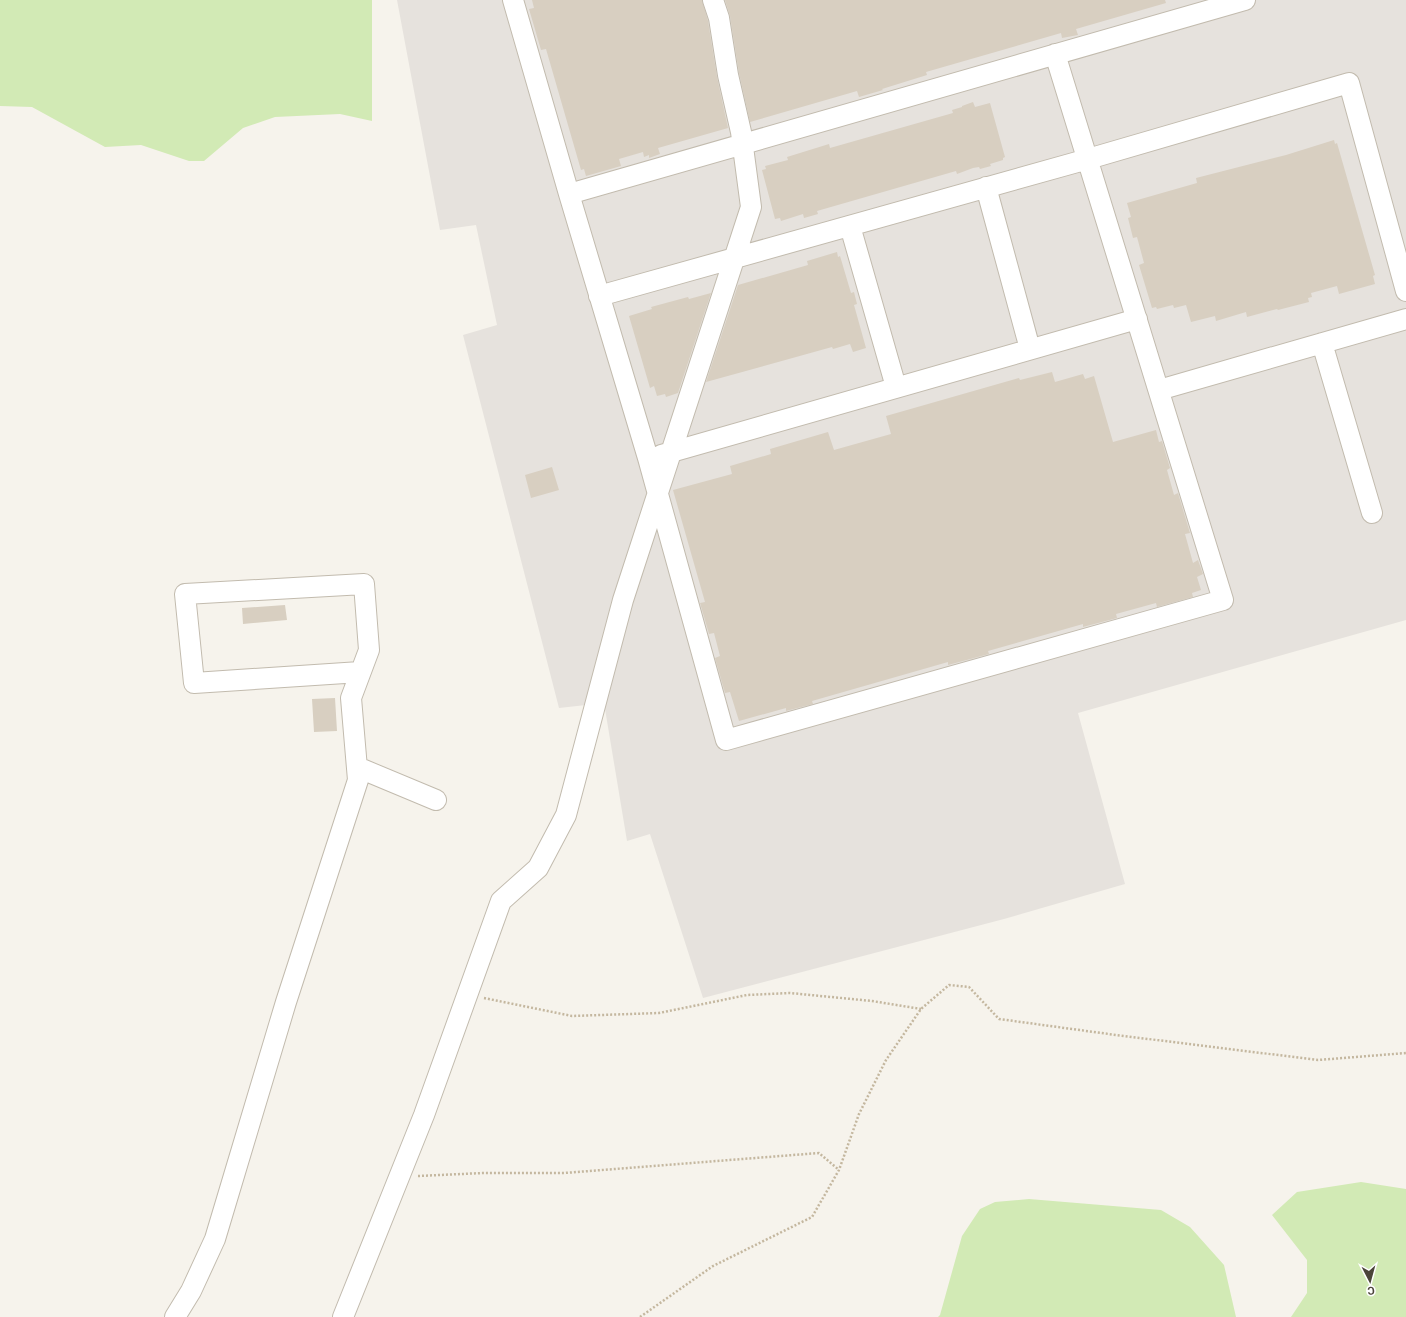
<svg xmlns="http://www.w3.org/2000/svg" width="1406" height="1317" viewBox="0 0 1406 1317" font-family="Roboto,sans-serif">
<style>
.industrial{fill:#e6e2dd}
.green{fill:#d2eab5}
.building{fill:#d8cfc1}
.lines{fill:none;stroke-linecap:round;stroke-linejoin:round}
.minor-casing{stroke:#c2bbae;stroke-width:22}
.path{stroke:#c4b79f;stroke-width:2.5;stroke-dasharray:2 2;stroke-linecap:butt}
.minor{stroke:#fff;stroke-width:20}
</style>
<rect width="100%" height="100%" fill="#f6f3ec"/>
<path class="industrial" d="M397 0H1406V620L1078 713 1125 884 1004 919 703 998 650 834 627 841 604 703 559 708 463 335 497 325 476 225 440 230Z"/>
<path class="green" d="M0 0H372V121L340 114 275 117 243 128 204 161H189L141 145 105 147 32 107 0 106Z
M1361 1182 1406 1189V1317H1291L1307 1293V1260L1272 1215 1297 1192Z
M1029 1199 1161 1210 1190 1227 1224 1265 1236 1317H938L940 1315 962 1236 980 1209 995 1202Z"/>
<path class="building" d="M532 0H702L708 21 717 77 728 128 658 148 660 154 649 158V155L644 157 643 152 619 159 621 166 586 176 584 169 581 170 546 49 541 50 529 9 534 8Z
M725 0H1165L1166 3 1076 29 1078 35 1062 38 1061 33 926 72 927 75 882 89 883 90 859 97 857 91 750 122 739 73 730 16Z
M973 102 975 107 990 103 1005 157 1003 158V160L990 164 991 166 980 169 979 167 973 168 957 174 956 171 817 211 818 214 804 218 803 214 781 221 780 218 775 219 762 170 766 169 765 166 788 160 787 157 829 144 830 148 953 113 952 110 962 107V106Z
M1334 140 1335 144 1337 143 1375 275 1373 276 1375 284 1339 294 1337 286 1311 293 1312 297 1308 298 1309 302 1278 310 1277 309 1247 317 1246 312 1216 321 1215 316 1191 322 1186 305 1174 308 1173 305 1157 309 1156 307 1152 308 1139 265 1144 263 1137 237 1133 238 1128 218 1131 217 1127 203 1197 183 1196 178 1286 155Z
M837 252 838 257 840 256 851 293 854 292 857 304 854 305 866 348 853 352 850 344 833 349 832 347 706 382 738 285 808 265 807 261Z
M711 293 678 393 666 397 665 394 657 396 654 386 650 388 629 316 652 309 651 307 688 297 689 299Z
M1052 372 1055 382 1083 374 1085 379 1094 376 1113 442 1156 430 1159 442 1162 441 1170 468 1167 470 1174 495 1178 493 1190 533 1185 534 1193 563 1198 560 1203 574 1197 577 1201 590 1192 593 1193 597 1157 607 1156 603 1116 614 1117 618 1083 627V624L988 651 989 654 948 665V662L812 701 813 704 786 711V708L739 721 730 692 725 693 715 658 720 656 714 633 709 634 700 603 705 602 673 490 732 474 730 466 771 454 770 449 828 432 834 450 891 434 886 416 1019 378 1020 380Z
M552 467 559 490 531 498 525 475Z
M285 605 287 620 243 624 242 608Z
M335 698 337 731 314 732 312 699Z"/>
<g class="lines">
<g class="minor-casing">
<path id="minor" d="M513 0 569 194 648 458 726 740 1223 600 1055 54
M986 187 1030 349
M569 194 1245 0
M850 226 896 387
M599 296 1088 159 1349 83 1406 291
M1322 343 1372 513
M1159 390 1406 319
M661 455 1137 319
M357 767 436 800
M175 1317 191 1291 215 1239 286 1002 358 780 351 698 369 650 364 584 185 594 194 683 360 672
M343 1317 424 1115 501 901 538 868 566 815 623 600 751 207 741 132 728 75 719 18 713 0"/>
</g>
<path class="path" d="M484 998 572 1016 659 1013 747 995 790 993 872 1001 921 1009
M418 1176 483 1173H564L819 1153 839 1170
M640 1317 713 1266 812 1217 839 1170 859 1114 886 1060 921 1009 949 985 969 987 999 1019 1116 1035 1318 1060 1406 1053"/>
<use href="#minor" class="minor"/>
</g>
<g transform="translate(1370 1281) rotate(174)" stroke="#ffffff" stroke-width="3" paint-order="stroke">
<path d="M0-3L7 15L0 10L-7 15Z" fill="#4b4439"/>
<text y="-6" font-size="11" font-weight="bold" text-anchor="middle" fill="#4b4439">С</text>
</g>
</svg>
